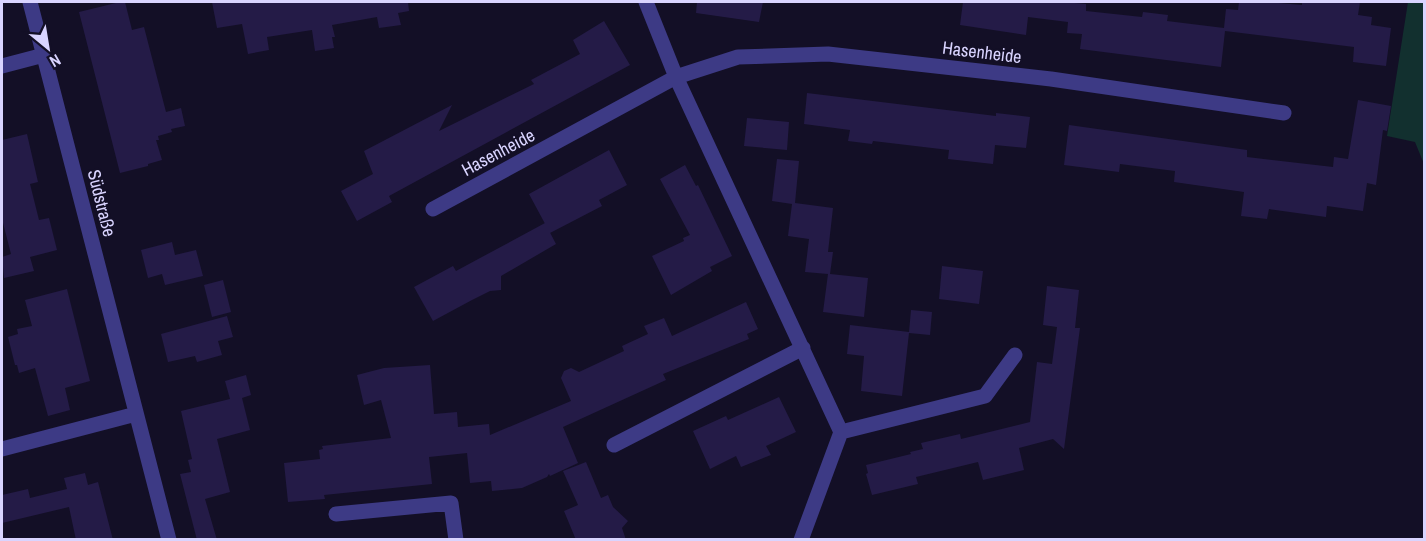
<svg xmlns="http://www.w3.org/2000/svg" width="1426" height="541" viewBox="0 0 1426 541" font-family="'Archivo Narrow',sans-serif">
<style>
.green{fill:#12302f}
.building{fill:#241b47}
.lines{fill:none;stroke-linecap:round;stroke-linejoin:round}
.minor{stroke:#3d3a85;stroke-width:15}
.labels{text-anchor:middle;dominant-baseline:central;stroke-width:4.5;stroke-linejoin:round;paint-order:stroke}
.street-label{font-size:18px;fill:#d9d4ff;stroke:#130f26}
</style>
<rect width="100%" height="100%" fill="#130f26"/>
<path class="green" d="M1408 2H1424V164L1415 142 1387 136Z"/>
<path class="building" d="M120 2H125L132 30 144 27 166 112 181 108 185 126 171 129 172 132 158 136 159 140H156L162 160 148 164V166L120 173 79 12Z
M212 2H408L409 11 398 13 401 25 379 28 377 17 332 25 335 37H332L334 48 315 51 312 30 267 37 269 50 248 54 242 24 217 28Z
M697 2H763L759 22 696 13Z
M963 2H1064L1086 4V11L1142 17 1143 12 1168 15 1167 21 1224 28 1226 9 1238 10 1239 2H1267L1302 5V2H1360L1358 15 1372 17 1371 25 1391 28 1386 66 1353 62 1354 47 1225 31 1221 67 1080 49 1082 34 1067 33 1068 22 1028 17 1026 35 960 25Z
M604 21 630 65 389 196 392 202 357 221 341 191 373 174 364 151 452 105 439 131 534 84 531 80 580 54 573 40Z
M807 93 996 116V113L1030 117 1026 148 995 145 993 164 948 159 949 150 873 141 872 144 848 141 850 130 804 124Z
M1358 100 1391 106 1387 131 1383 130 1376 185 1367 183 1363 211 1327 206 1326 217 1269 209 1267 219 1241 216 1244 192 1174 182 1175 171 1120 164 1119 172 1064 165 1069 125 1247 150V157L1333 167 1334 157 1348 159Z
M747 118 789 122 787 150 744 146Z
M27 134 38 182 30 184 39 220 49 218 57 250 30 257 34 271 4 278 2 257 11 254 2 219V140Z
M609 150 627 185 599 200 602 206 550 233 529 194Z
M777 159 799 161 795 203 833 208 828 252H833L830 274 868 278 864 317 823 312 828 274 805 272 809 239 788 236 792 204 772 201Z
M685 165 696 186 698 185 732 256 710 267 712 271 671 295 652 256 684 241 683 238 690 235 660 179Z
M545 223 556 244 501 276V290L490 291 472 300 433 321 414 287 453 266 456 271Z
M172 242 175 255 196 250 203 276 165 285 162 274 148 278 141 250Z
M942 266 983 271 979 304 939 299Z
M223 280 231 312 212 317 204 285Z
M1047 286 1079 290 1075 328H1080L1064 449 1053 439 1019 448 1024 470 983 480 978 462 916 477 918 484 872 495 866 474 868 473 866 465 911 454 910 452 923 449 921 443 960 434 961 439 1030 422 1037 362 1052 364 1057 327 1043 325Z
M67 289 90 381 65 388 70 410 48 416 35 368 19 373 17 365H15L8 337 18 334 17 329 32 326 25 300Z
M746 302 758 329 747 334 749 339 663 374 666 380 563 427 578 463 550 476 549 474 547 477 522 488 492 491 491 481 470 483 467 453 429 457 432 484 324 495 325 499 288 502 284 463 320 459 319 450 323 449 322 446 391 438 381 400 364 405 357 375 384 368 430 365 434 414 457 412 458 427 489 424 490 435 571 401 561 378 564 371 571 368 579 372 624 351 622 346 648 334 644 326 664 318 672 336Z
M911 310 932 312 930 335 909 333 902 396 861 391 864 356 847 354 850 325 909 332Z
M227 316 233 337 218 341 222 355 197 362 195 356 168 362 161 334Z
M246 375 251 395 242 398 250 430 217 439 230 492 205 499 217 540H197L180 474 191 472 188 460 192 459 181 411 230 399 225 381Z
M779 397 796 432 766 446 771 455 741 467 736 456 710 469 693 431 726 416 728 420Z
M586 462 601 498 608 495 613 507 628 521 622 528 626 540H576L564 511 578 505 563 471Z
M85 473 88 485 98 482 113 540H76L69 507 2 523V495L28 489 30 498 67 489 64 478Z"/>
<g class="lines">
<path class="minor" d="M30 2 169 540
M646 2 676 77 841 432 801 540
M2 66 44 55
M433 209 676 77 738 57 828 54 1051 79 1284 113
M841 432 985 396 1015 355
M614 445 803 348
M2 449 136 414
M336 514 451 503 456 540"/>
</g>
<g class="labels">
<g class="street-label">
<text transform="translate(982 52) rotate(7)">Hasenheide</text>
<text transform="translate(498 152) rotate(-28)">Hasenheide</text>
<text transform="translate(102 203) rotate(76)">Südstraße</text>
</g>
</g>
<rect width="1426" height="541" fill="none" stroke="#d9d4ff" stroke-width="6"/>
<g transform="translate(48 48) rotate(150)" stroke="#130f26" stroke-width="4.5" paint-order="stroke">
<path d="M0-4.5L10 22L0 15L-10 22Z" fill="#d9d4ff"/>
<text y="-9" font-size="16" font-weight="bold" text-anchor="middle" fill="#d9d4ff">N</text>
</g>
</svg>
